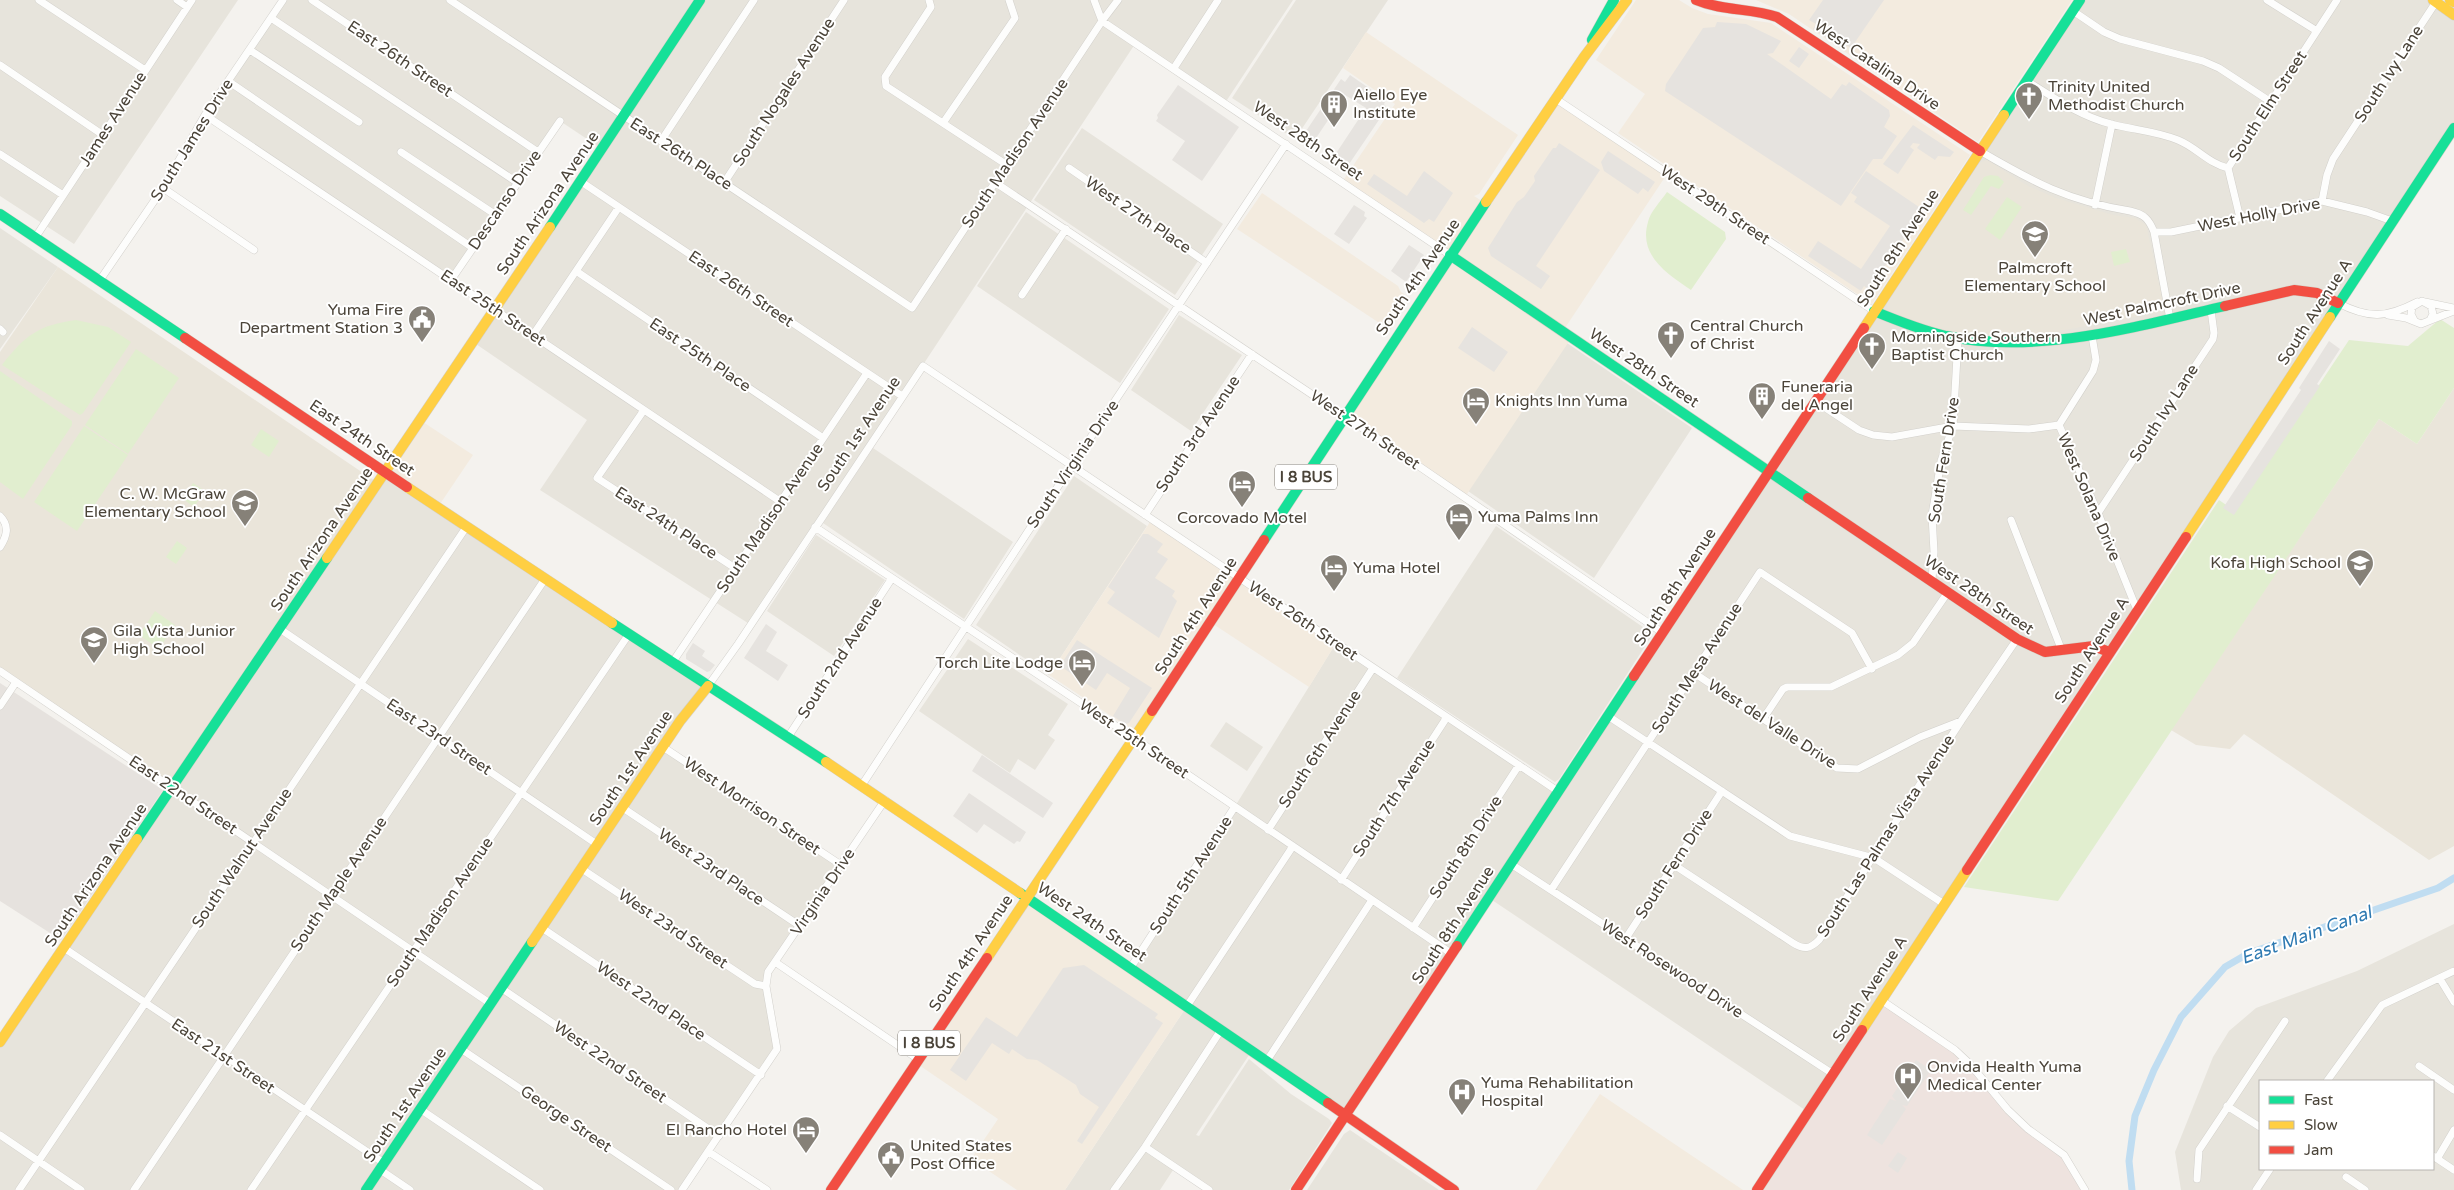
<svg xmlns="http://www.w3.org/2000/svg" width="2454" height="1190" viewBox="0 0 2454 1190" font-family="'Varela Round',sans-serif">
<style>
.residential{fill:#e7e4dc;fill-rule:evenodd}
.commercial{fill:#f3ebdf}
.industrial{fill:#e6e2de}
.education{fill:#eae5da}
.medical{fill:#eee3df}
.green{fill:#e1eecf}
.parking{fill:#e6e3df}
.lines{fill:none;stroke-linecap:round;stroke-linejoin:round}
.canal{stroke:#c0ddf1;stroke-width:7}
.street-casing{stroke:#d2d0cb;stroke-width:8}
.fast-casing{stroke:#d3cfc5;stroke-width:11}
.slow-casing{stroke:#d3cfc5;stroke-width:11}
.jam-casing{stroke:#d3cfc5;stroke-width:11}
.street{stroke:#fdfdfc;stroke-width:7}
.fast{stroke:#16e098;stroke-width:10}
.slow{stroke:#ffcf43;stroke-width:10}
.jam{stroke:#f24e42;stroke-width:10}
.labels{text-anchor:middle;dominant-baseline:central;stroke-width:4;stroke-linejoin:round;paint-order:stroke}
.shield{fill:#fff;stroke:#817c74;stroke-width:1}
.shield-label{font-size:15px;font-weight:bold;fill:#4b4439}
.street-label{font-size:16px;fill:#4b4439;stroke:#fff}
.poi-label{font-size:16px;fill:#4b4439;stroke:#fff;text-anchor:start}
.water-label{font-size:18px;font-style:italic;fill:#2e7ab2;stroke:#fff}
</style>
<rect width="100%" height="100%" fill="#f4f2ee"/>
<path class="residential" d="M0 0H238L74 244 0 196Z
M283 0H1293L1225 103 1135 44 751 625 540 490 587 420 473 342 602 149 560 121 451 280 205 115Z
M1296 0H1388L1295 139 1232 98Z
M2080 0H2434L2454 14V125L1808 1112 1489 898 1346 1117 1251 1052 1196 1135 1199 1136 1249 1059 1291 1094 1329 1119 1332 1123 1289 1190H1209L1175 1167 1160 1190H1065L1187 1006 1131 967 1234 808 1336 643 1558 792Z
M1082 128 1223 224 1175 295 1034 200Z
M1026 212 1169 309 1120 383 977 286Z
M0 228 58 267 0 349Z
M1179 315 1242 355 1191 431 1131 390Z
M1567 343 1692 428 1594 578 1468 491Z
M873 448 1013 542 964 619 823 523Z
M385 472 708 686 663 746 841 865 766 979 777 1042 679 1190H0V1042Z
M1074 476 1147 526 1049 675 976 625Z
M1496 526 1653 634 1559 779 1555 782 1397 678Z
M816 535 885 580 834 656 767 611Z
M968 639 1068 704 1048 735 1055 740 1035 770 1018 759 1010 773 919 711Z
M1226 722 1263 747 1247 771 1210 746Z
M2454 924V1190H2181L2175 1152 2213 1057 2229 1031 2256 1008 2357 971ZM2260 1081H2433V1169H2260Z
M1350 1130 1439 1190H1307L1344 1134Z"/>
<path class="commercial" d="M1636 0H1679L1692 8 1708 14 1771 23 1970 155 1872 304 1618 133 1645 94 1596 60Z
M1756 0H2072L1978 142 1789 14Z
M1366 32 1518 135 1479 194 1474 196 1485 203 1556 99 1667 174 1563 331 1572 337 1465 497 1346 417 1450 255 1342 182 1395 104 1343 68Z
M1262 193 1398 286 1401 292 1410 298 1390 330 1237 229Z
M420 420 473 455 438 507 385 472Z
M1152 519 1336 643 1309 687 1210 622 1137 733 1049 675Z
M1027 896 1187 1006 1065 1190H1017L971 1159 998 1119 916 1063Z
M1600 1094 1743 1190H1536Z"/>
<path class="industrial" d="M0 683 163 790 61 940 0 901Z"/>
<path class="education" d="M1987 160 2028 186 2056 198 2113 215 2135 218 2146 225 2164 306 2161 312 2038 335 2008 336 1974 335 1943 330 1901 317 1889 311 1886 304 1979 163Z
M58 267 378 483 173 789 0 671V547L6 537 0 516V352Z
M2454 388V846L2429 860 2244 734 2230 749 2196 745 2171 730 2379 419 2417 444Z"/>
<path class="medical" d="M1881 1000 1953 1049 2008 1110 2064 1155 2085 1190H1757Z"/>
<path class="green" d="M1990 175 1998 176 2004 182 1999 189 1991 186 1971 215 1963 210 1984 177Z
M1667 192 1725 232 1726 239 1691 290C1668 274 1638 256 1648 222 1650 212 1661 201 1667 192Z
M2007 197 2022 207 2000 240 1985 229Z
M2126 249 2130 262 2114 266 2111 252Z
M2440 319 2454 328V388L2417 444 2379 419 2058 901 1964 887 2219 500 2235 511 2349 340 2408 346Z
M76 320 108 327 131 342 83 413 80 415 2 365C25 335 39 325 76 320Z
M136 349 179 378 128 454 85 425Z
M0 371 72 421V425L23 499 0 482Z
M84 426 128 455 77 531 34 502Z
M261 429 279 441 269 457 251 445Z
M193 483 205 491 194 507 183 499Z
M177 541 187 548 176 564 166 557Z
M155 611 175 625 159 649 139 635Z"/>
<path class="parking" d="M1823 0H1884L1851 48 1846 45 1843 49 1813 29 1816 24 1809 20Z
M1717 22 1746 24 1781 41 1773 53 1767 54 1831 99 1842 84 1846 86 1849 82 1889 110 1890 116 1884 127 1897 136 1882 159H1873L1841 206 1665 91 1666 84 1703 28 1715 27Z
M1799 47 1809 54 1799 68 1789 61Z
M1350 75 1386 100 1384 104 1387 108 1345 170 1331 161 1366 108 1345 95 1310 147 1300 140 1341 79 1345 82Z
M1178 85 1239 127 1202 181 1172 160 1185 141 1156 121 1158 118 1157 115Z
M1913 125 1954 152 1950 157 1938 156 1935 160 1917 148 1920 144 1913 143 1910 147 1914 150 1898 174 1883 164Z
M1559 143 1600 170 1536 266 1550 276 1541 289 1491 256 1488 248 1517 202 1524 197 1535 181 1534 176 1553 148H1556Z
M1608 151 1655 182 1648 192 1643 188 1638 194 1604 171 1601 162Z
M1424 171 1453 193 1434 222 1429 219 1424 223 1367 184 1374 174 1407 196Z
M1866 171 1919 207 1912 217 1916 220 1869 290 1864 286 1861 291 1808 256 1818 241 1861 269 1890 226 1854 202 1857 197 1851 193Z
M1354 205 1365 212 1364 216 1367 218 1349 244 1334 234Z
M1409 245 1424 255 1406 282 1391 271Z
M1472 327 1508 352 1494 372 1458 348Z
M2329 341 2340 349 2317 384 2320 386 2234 515 2223 508 2301 390 2299 388Z
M1143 534H1148L1163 544 1157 552 1168 559 1155 578 1175 591 1172 596 1177 601 1159 638 1107 603 1115 592 1108 587Z
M766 624 777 632 766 651 788 665 778 681 744 658Z
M1077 640 1152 688 1129 723 1125 724 1113 716 1130 688 1107 673 1096 690 1060 666Z
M693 643 705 651 702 656 715 665 710 671 707 672 686 659V654Z
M982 755 1053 803 1043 818 972 771Z
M969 793 1026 832 1020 842 1017 841 1014 844 984 824 977 833 953 816Z
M1084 965 1158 1014 1155 1018 1163 1023 1082 1144 1077 1141 1099 1107 1080 1094 1076 1085 1037 1060 1027 1059 1012 1049 1009 1054 992 1043 966 1081 950 1070 986 1017 1017 1037 1063 968Z
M1916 1060 1931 1070 1907 1106 1902 1105 1906 1109 1882 1145 1867 1135 1890 1099 1896 1101 1892 1096Z
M1898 1152 1907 1158 1898 1173 1888 1166Z"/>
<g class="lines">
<path class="canal" d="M2132 1190 2129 1161 2135 1116 2154 1070 2181 1017 2225 967 2249 953 2438 888 2454 878"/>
<g class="street-casing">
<path id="street" d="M39 0 145 70
M177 0 187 7
M312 0 538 152
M450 0 912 308 1102 21 1118 0
M929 0 931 7 885 77 886 86 1007 165
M1094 0 1102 21 1450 255
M2267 0 2317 31
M2073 11 2104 32 2120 39 2203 61 2219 68 2271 102
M271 18 518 183
M250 50 359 122
M0 65 103 135
M1174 68 1218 0
M228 81 473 248
M2027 81C2054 98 2080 116 2111 124 2134 130 2156 131 2178 140 2196 147 2209 164 2228 168
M1556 99 1874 311
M205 115 781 502
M943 123 1015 18 1009 0
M661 141 754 0
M1980 151C2033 182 2068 201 2130 211 2144 214 2149 219 2154 232L2170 319
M401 152 496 215
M0 154 63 195
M1069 168 1207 263
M580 181 902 396
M724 183 844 0
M996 183 1404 456 1663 633
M163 188 254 250
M2322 201 2327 175 2333 159 2436 2
M2095 205 2112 124
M2240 218 2228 168 2337 0
M2154 232H2171L2322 201 2367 212 2392 221
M35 238 192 0
M576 271 823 438
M100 280 163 188 205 115 283 0
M451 280 560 121
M1022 295 1066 229
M2425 302 2454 308
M2338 303C2369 319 2386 318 2417 302
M2388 315 2406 318 2421 324 2454 311
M2414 320 2411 314 2412 307 2422 301 2431 306 2433 314 2430 320
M0 329 3 332
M533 335 619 207
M1815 401 1859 430 1873 435 1892 437 1953 426 2029 429 2059 425
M644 410 597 478 735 568
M2059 425 2098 513 2137 610
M2059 425 2093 371 2096 360 2092 336
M2098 513 2213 339 2214 333 2211 310
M1145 515 1252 354
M0 516C10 526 7 536 0 547
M2011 520 2062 651
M815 527 1134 738 1452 954
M1932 580 1934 552 1932 515 1941 461 1953 426 1958 339
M280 629 598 845
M672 663 867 373
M0 671 491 1004
M1694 673 1837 768 1858 769 1920 737 1961 721
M708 686 738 644 923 366 1559 792
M0 706 16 682
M1608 716 1790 836 1874 858 1944 904
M1763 719 1783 689 1787 687H1831L1898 655 1913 643 1948 592
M788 737 892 578
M663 747 841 865
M862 785 1027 533 1286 144
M623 808 800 926
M1268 830 1373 668
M1511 864 1833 1074
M1674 865 1793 943C1804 950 1810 949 1819 940L1961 721 2017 639
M582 869 755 984 766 986
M1341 880 1447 717
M1551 890 1760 572 1852 633 1872 669
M542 928 761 1075
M1413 928 1519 765
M1626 938 1722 791
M64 948 384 1163
M775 962 918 1059
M1131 967 1234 808
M2440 979 2454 1002
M501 988 719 1136
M1881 1000 1955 1050 1970 1064 2008 1110 2028 1129 2064 1155 2085 1190
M1187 1006 1293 846
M461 1049 671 1190
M1266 1062 1372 900
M2419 1066 2454 1090
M2327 1081 2382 1005 2454 971
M2227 1106 2260 1127
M420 1109 540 1190
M0 1135 81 1190
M1145 1147 1209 1190
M709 1152 767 1190
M2433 1156 2454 1170
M2437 1159 2454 1130
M379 1169 410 1190
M2346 1177 2365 1190
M2197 1179 2199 1150 2285 1021
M19 1190 467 526
M134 1190 545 579
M251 1190 629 634
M682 1190 777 1049 766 986 768 972 885 800
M1114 1190 1145 1147 1221 1030
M2256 1190 2270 1169"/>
</g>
<g class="fast-casing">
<path id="fast" d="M1592 40 1614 0
M2004 115 2080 0
M0 214 185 338
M550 227 700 0
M1450 255 1808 498
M1874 311C1898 321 1921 330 1946 336 2039 355 2135 327 2225 306
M2330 317 2454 128
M1264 540 1486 202
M612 623 826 762
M137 839 327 558
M1020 893 1328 1103
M1457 946 1634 676
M366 1190 532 942"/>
</g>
<g class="slow-casing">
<path id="slow" d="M2433 0 2454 15
M2450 0 2454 2
M1486 202 1584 57 1627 0
M1864 328 2004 115
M407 487 612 623
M2186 537 2330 317
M327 558 550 227
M826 762 1020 893
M532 942 680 721 708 686
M987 958 1152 711
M1862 1030 1967 870
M0 1042 137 839"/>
</g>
<g class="jam-casing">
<path id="jam" d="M1696 0C1722 11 1751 8 1777 17L1980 151
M2225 306 2294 290 2317 293 2338 303
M185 338 407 487
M1808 498 2017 639 2045 652 2094 646 2109 652
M1634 676 1864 328
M1152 711 1264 540
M1967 870 2186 537
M1328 1103 1454 1190
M831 1190 987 958
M1296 1190 1457 946
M1757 1190 1862 1030"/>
</g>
<use href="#street" class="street"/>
<use href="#fast" class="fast"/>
<use href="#slow" class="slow"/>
<use href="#jam" class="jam"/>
</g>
<defs>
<g id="church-pin" transform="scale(1.4375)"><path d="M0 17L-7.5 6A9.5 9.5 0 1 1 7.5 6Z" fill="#868178" stroke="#fff"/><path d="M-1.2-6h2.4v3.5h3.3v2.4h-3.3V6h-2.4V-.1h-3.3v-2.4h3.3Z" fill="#fff"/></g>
<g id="building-pin" transform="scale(1.4375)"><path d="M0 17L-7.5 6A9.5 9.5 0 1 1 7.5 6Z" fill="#868178" stroke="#fff"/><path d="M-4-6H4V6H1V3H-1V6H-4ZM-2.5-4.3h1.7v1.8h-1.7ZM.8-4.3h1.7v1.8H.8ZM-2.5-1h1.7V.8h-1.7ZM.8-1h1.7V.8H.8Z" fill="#fff"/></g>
<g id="school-pin" transform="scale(1.4375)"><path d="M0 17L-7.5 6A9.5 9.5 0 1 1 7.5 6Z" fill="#868178" stroke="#fff"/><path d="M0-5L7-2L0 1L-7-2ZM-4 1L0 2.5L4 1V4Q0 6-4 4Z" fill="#fff"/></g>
<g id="civic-pin" transform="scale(1.4375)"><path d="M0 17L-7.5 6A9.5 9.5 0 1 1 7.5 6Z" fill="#868178" stroke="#fff"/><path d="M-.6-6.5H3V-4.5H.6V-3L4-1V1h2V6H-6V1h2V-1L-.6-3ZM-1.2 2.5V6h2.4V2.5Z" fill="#fff"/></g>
<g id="hotel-pin" transform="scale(1.4375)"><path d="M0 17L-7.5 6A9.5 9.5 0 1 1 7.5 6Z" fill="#868178" stroke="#fff"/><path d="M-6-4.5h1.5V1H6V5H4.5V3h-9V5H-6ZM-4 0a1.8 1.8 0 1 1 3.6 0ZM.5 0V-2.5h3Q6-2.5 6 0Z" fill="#fff"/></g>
<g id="hospital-pin" transform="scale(1.4375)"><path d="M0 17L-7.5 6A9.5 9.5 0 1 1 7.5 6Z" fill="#868178" stroke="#fff"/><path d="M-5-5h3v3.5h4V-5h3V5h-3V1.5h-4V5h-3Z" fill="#fff"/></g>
</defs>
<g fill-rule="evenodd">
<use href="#church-pin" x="2029" y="96"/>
<use href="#building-pin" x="1334" y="104"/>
<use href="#school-pin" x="2035" y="234"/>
<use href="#civic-pin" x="422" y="319"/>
<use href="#church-pin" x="1671" y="335"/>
<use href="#church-pin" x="1872" y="346"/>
<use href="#building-pin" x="1762" y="396"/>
<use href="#hotel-pin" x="1476" y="401"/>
<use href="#hotel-pin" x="1242" y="484"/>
<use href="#school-pin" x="245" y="503"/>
<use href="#hotel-pin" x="1459" y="517"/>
<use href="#school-pin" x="2360" y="563"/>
<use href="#hotel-pin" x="1334" y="568"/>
<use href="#school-pin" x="94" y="640"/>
<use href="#hotel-pin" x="1082" y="663"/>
<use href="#hospital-pin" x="1908" y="1076"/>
<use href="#hospital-pin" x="1462" y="1092"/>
<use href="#hotel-pin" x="806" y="1130"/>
<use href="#civic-pin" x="891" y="1155"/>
</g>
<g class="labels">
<g class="shield">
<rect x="1275" y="464.5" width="62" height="25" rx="4"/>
<rect x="898" y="1030.5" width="62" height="25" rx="4"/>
</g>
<g class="shield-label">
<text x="1306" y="477">I 8 BUS</text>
<text x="929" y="1043">I 8 BUS</text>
</g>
<g class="street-label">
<text transform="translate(400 59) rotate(34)">East 26th Street</text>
<text transform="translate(1877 65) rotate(34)">West Catalina Drive</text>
<text transform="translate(2389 74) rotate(-57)">South Ivy Lane</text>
<text transform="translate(784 92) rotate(-57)">South Nogales Avenue</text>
<text transform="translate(2268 106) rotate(-57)">South Elm Street</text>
<text transform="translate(113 119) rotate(-57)">James Avenue</text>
<text transform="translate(192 140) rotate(-58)">South James Drive</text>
<text transform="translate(1308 141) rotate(34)">West 28th Street</text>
<text transform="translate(1015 153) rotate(-56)">South Madison Avenue</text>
<text transform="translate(681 154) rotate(33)">East 26th Place</text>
<text transform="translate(505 200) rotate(-56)">Descanso Drive</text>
<text transform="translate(548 203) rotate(-56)">South Arizona Avenue</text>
<text transform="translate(1715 205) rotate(34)">West 29th Street</text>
<text transform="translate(1138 215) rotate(34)">West 27th Place</text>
<text transform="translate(2259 215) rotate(-11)">West Holly Drive</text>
<text transform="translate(1898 248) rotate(-57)">South 8th Avenue</text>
<text transform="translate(1418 277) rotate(-56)">South 4th Avenue</text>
<text transform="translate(741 289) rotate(34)">East 26th Street</text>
<text transform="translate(2162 304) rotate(-12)">West Palmcroft Drive</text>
<text transform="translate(493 308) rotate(34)">East 25th Street</text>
<text transform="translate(2315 312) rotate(-57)">South Avenue A</text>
<text transform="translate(700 355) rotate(34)">East 25th Place</text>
<text transform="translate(1644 368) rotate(34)">West 28th Street</text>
<text transform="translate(2164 413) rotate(-57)">South Ivy Lane</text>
<text transform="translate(1365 430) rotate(34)">West 27th Street</text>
<text transform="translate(859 434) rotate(-56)">South 1st Avenue</text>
<text transform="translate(1198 434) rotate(-56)">South 3rd Avenue</text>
<text transform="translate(362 438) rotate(34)">East 24th Street</text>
<text transform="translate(1944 460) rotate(-81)">South Fern Drive</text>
<text transform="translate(1073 464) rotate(-56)">South Virginia Drive</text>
<text transform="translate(2089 497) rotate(67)">West Solana Drive</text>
<text transform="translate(770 518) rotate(-56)">South Madison Avenue</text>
<text transform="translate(666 523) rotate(33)">East 24th Place</text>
<text transform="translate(322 539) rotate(-56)">South Arizona Avenue</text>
<text transform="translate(1675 587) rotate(-57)">South 8th Avenue</text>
<text transform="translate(1979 595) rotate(34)">West 28th Street</text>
<text transform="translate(1196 616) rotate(-57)">South 4th Avenue</text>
<text transform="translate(1303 621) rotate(34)">West 26th Street</text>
<text transform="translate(2092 650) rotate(-57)">South Avenue A</text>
<text transform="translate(840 658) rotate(-57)">South 2nd Avenue</text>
<text transform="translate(1697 668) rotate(-57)">South Mesa Avenue</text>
<text transform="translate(1772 724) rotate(33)">West del Valle Drive</text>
<text transform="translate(439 737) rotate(34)">East 23rd Street</text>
<text transform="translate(1134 739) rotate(34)">West 25th Street</text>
<text transform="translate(1320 749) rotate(-57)">South 6th Avenue</text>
<text transform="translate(631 768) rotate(-56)">South 1st Avenue</text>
<text transform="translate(183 795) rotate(34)">East 22nd Street</text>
<text transform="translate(1394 798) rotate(-57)">South 7th Avenue</text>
<text transform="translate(752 806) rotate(34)">West Morrison Street</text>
<text transform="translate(1886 836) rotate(-57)">South Las Palmas Vista Avenue</text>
<text transform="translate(1466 847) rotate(-57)">South 8th Drive</text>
<text transform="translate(242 858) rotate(-56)">South Walnut Avenue</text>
<text transform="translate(1674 864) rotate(-57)">South Fern Drive</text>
<text transform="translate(711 867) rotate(34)">West 23rd Place</text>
<text transform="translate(96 875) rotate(-56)">South Arizona Avenue</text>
<text transform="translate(1191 875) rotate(-57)">South 5th Avenue</text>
<text transform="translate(339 884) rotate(-56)">South Maple Avenue</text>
<text transform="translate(823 892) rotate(-56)">Virginia Drive</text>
<text transform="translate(440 912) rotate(-56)">South Madison Avenue</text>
<text transform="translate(1092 922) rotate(34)">West 24th Street</text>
<text transform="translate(1453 925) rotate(-57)">South 8th Avenue</text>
<text transform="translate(673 929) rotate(34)">West 23rd Street</text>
<text transform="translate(971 953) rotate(-56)">South 4th Avenue</text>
<text transform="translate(1672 969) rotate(33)">West Rosewood Drive</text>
<text transform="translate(1870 989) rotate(-57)">South Avenue A</text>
<text transform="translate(651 1001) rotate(34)">West 22nd Place</text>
<text transform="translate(223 1056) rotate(34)">East 21st Street</text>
<text transform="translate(610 1062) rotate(34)">West 22nd Street</text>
<text transform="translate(405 1105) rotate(-56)">South 1st Avenue</text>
<text transform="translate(566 1119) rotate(34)">George Street</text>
</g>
<g class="poi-label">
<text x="2048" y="87">Trinity United<tspan x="2048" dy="18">Methodist Church</tspan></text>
<text x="1353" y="95">Aiello Eye<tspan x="1353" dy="18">Institute</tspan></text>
<text x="2035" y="268" text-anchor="middle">Palmcroft<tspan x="2035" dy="18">Elementary School</tspan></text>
<text x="403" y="310" text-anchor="end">Yuma Fire<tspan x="403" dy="18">Department Station 3</tspan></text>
<text x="1690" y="326">Central Church<tspan x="1690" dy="18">of Christ</tspan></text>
<text x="1891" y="337">Morningside Southern<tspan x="1891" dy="18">Baptist Church</tspan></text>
<text x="1781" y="387">Funeraria<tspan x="1781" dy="18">del Angel</tspan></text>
<text x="1495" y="401">Knights Inn Yuma</text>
<text x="226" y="494" text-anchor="end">C. W. McGraw<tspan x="226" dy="18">Elementary School</tspan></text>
<text x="1478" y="517">Yuma Palms Inn</text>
<text x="1242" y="518" text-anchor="middle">Corcovado Motel</text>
<text x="2341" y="563" text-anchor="end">Kofa High School</text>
<text x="1353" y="568">Yuma Hotel</text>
<text x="113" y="631">Gila Vista Junior<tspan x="113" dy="18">High School</tspan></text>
<text x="1063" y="663" text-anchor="end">Torch Lite Lodge</text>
<text x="1927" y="1067">Onvida Health Yuma<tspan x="1927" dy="18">Medical Center</tspan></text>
<text x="1481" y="1083">Yuma Rehabilitation<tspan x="1481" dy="18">Hospital</tspan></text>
<text x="787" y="1130" text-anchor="end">El Rancho Hotel</text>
<text x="910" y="1146">United States<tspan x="910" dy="18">Post Office</tspan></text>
</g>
<g class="water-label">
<text transform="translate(2306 935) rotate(-20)">East Main Canal</text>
</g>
</g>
<rect x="2259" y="1080" width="175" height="90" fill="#ffffff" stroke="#b7b4b0"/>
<rect x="2269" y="1096" width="25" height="8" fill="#16e098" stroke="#b7b4b0"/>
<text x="2304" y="1105" font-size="15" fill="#4b4439">Fast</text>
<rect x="2269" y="1121" width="25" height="8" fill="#ffcf43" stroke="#b7b4b0"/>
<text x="2304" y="1130" font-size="15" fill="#4b4439">Slow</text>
<rect x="2269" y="1146" width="25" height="8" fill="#f24e42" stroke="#b7b4b0"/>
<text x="2304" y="1155" font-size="15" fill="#4b4439">Jam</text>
</svg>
